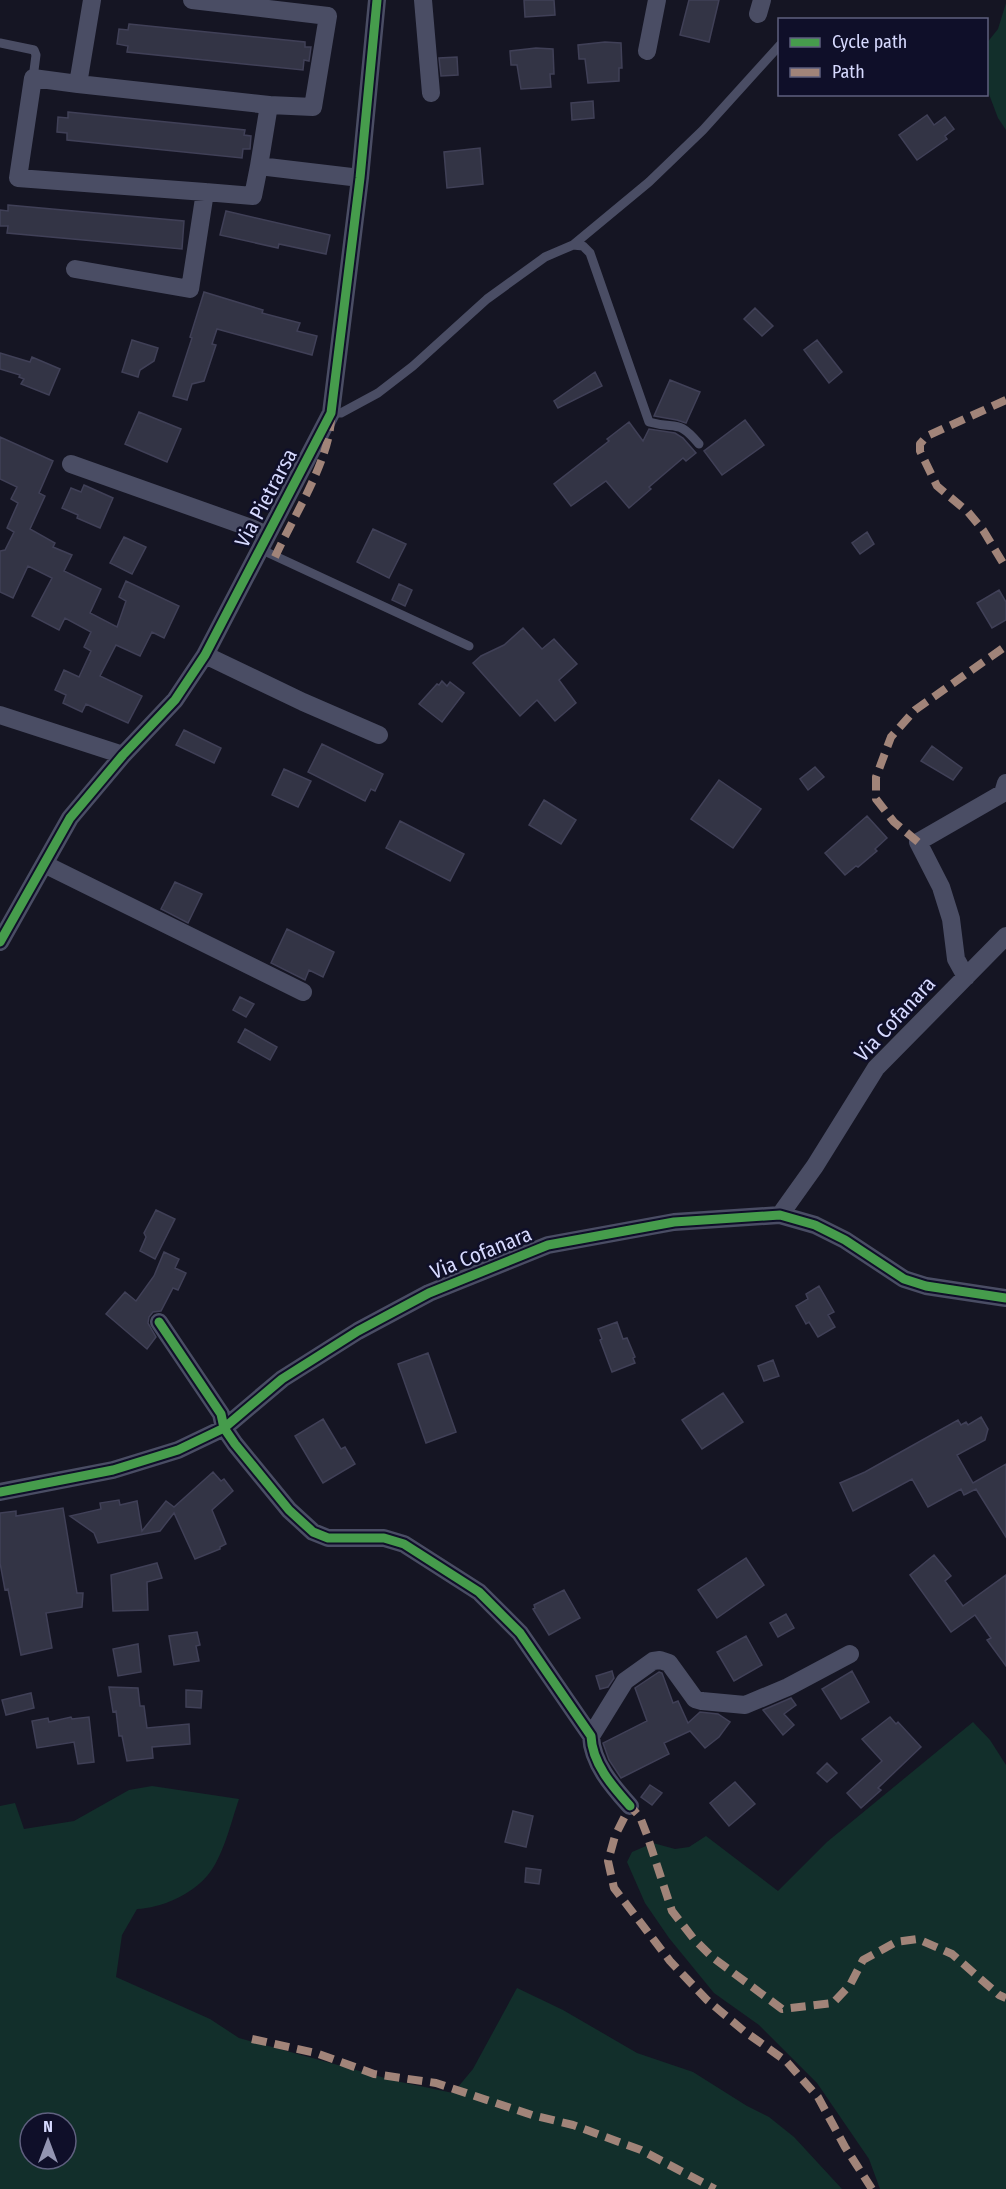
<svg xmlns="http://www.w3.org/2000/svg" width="1006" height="2189" viewBox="0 0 1006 2189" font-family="'Fira Sans Condensed',sans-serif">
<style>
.green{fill:#122f2b;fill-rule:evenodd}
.building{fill:#333445;stroke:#404057;stroke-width:1.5}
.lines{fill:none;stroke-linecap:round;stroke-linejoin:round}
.lane{stroke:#4a4d64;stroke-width:9}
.street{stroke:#4a4d64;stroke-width:18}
.quiet{stroke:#a18479;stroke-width:8;stroke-dasharray:15 8;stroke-linecap:butt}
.cycleway-casing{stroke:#0f0f29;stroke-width:13}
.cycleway{stroke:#469c4c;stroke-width:9}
.labels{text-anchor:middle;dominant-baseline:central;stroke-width:5;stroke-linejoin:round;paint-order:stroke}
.street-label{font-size:21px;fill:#d7daff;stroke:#0f0f29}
</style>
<rect width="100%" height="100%" fill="#151523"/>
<path class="green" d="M1006 3V130L998 118 987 89 986 44 998 29Z
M973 1722 990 1740 1006 1765V2189H880L869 2159 817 2083 759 2025 714 1993 669 1938 645 1903 627 1862 632 1852 653 1843 675 1849 689 1847 706 1836 778 1891 827 1842Z
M152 1786 239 1799C231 1822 223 1858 207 1876 191 1895 161 1908 137 1909L122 1935 116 1977 210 2019 239 2038 396 2081 453 2093 473 2069 517 1988 563 2010 637 2053 693 2072 747 2106 769 2117 794 2137 842 2189H0V1806L15 1803 24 1829 74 1821 129 1790ZM30 2123H66V2159H30Z"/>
<path class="building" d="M524 0H554L555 15 525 17Z
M689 0H719L709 42 680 35Z
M129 24 305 42V47H311L309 61 304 60 303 70 127 52 128 46 117 44 119 29 128 30Z
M605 42 621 43 622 68H619V81L588 83 585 59H579L578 45Z
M536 48 553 49 554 74H550L551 87 521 89 517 65H511L510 51Z
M457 57 458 75 441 76 439 58Z
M593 101 594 118 572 120 571 103Z
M68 112 245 130 244 135 251 136 250 149H243L242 158 67 140V133L57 132 58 117 68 118Z
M927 115 934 125 945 117 954 129 945 136 947 139 917 160 899 135Z
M480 148 483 184 447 188 444 152Z
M8 205 184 221 182 249 7 233 8 226H0V210L8 211Z
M226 211 330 235 326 254 279 244 278 248 220 235Z
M204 292 263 310 262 313 300 323 297 331 317 336 312 355 217 329 212 344 216 345 204 381 192 384 187 400 173 396 192 338 190 337Z
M755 308 773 326 762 336 744 319Z
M132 340 158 348 154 361 140 370 138 377 122 372Z
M817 340 842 372 829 383 804 350Z
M0 353 30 362 32 357 60 369 49 395 21 384 24 379 19 377 20 375 0 369Z
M595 372 602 386 558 408 554 401Z
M670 380 700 392 686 423 677 420 654 416Z
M139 412 181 429 167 462 125 444Z
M745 420 764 445 722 475 704 451Z
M629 422 643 441 649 429 675 433 683 438 696 453 686 461 683 458 649 487 651 489 629 508 606 481 571 506 554 484 609 441 607 439Z
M0 437 53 461 39 493 45 496 30 529 55 543 53 547 72 555 64 571 101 589 90 613 117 627 126 601 119 597 126 581 179 606 164 638 152 632 140 656 116 645 100 676 142 696 128 723 86 704 82 712 63 703 66 695 55 690 64 670 79 677 91 651 84 647 91 632 65 618 59 630 32 616 52 578 28 566 13 598 0 592V551L5 550 14 532 7 528 18 503 11 499 17 487 0 479Z
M84 485 113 498 100 528 77 518 78 515 62 508 71 488 81 492Z
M373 529 406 544 389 578 357 562Z
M867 532 874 544 860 554 852 543Z
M124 537 146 547 132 574 110 563Z
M399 584 412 590 405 606 392 600Z
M999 590 1006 602V620L992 628 977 603Z
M523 628 542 649 554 639 577 664 559 680 576 703 555 721 537 700 520 716 473 663 481 656 504 645Z
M442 681 447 686 450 682 464 693 442 722 419 704 437 684 439 685Z
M184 730 221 748 214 763 176 745Z
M322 744 383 774 375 791 371 789 365 801 308 772Z
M932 746 962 768 953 780 921 761Z
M815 767 824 777 808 790 800 779Z
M284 769 311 781 298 807 272 795Z
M719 780 761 809 733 848 691 819Z
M544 800 576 820 561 844 529 825Z
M867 816 887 838 875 849 877 851 858 867 856 866 845 875 825 853Z
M400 821 464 854 450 881 386 848Z
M175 882 202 894 188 923 161 909Z
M287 929 334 952 323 977 309 970 305 980 271 963Z
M240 997 254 1004 246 1017 233 1010Z
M245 1029 277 1047 270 1060 238 1042Z
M156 1210 175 1219 155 1259 140 1251 146 1237 144 1233Z
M164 1252 179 1259 175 1268 186 1273 178 1290 173 1288 161 1311 153 1312 149 1317 148 1323 156 1337 147 1349 106 1314 125 1292 136 1301 154 1276Z
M819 1286 834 1312 828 1315 835 1327 818 1337 809 1322 806 1324 796 1306 808 1299 806 1294Z
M617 1322 623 1339 627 1338 635 1357 633 1358 635 1363 612 1372 600 1340 602 1339 598 1329Z
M428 1353 456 1432 426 1443 398 1364Z
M773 1360 779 1376 764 1381 758 1366Z
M723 1393 743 1422 702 1449 682 1420Z
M981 1417 988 1429 985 1440 957 1455 973 1483 1006 1464V1537L976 1489 964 1495 961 1489 928 1507 912 1479 853 1511 840 1483 865 1472 958 1420 961 1425 966 1422 968 1425Z
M323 1419 341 1449 345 1447 355 1464 323 1483 295 1436Z
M213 1472 221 1481 224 1479 233 1491 212 1510 226 1544 220 1547V1549L195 1559 174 1513 160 1531 98 1543 94 1533 70 1516 101 1509 100 1503 119 1500 120 1505 137 1501 142 1531 166 1501 174 1507Z
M63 1508 77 1593H83L82 1607 46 1613 52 1648 21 1655 8 1589 5 1590 0 1563V1513L16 1511V1516Z
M934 1555 951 1576 945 1581 963 1606 1006 1575V1666L987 1640 991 1638 975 1615 951 1632 910 1575Z
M746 1558 764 1585 717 1618 698 1590Z
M157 1563 162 1578 147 1582 148 1610 113 1611 111 1575Z
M564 1590 580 1618 549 1635 533 1609 535 1608 534 1605Z
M786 1614 794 1628 778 1637 770 1623Z
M197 1632 200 1645 196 1646 199 1661 174 1665 169 1636Z
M746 1636 762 1665 734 1681 717 1652Z
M138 1644 141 1672 118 1676 113 1649Z
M612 1671 614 1678 608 1687 600 1689 596 1676Z
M852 1671 869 1702 841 1719 822 1689Z
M659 1672 662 1673 673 1703 678 1701 688 1723 700 1712 718 1714 730 1722 719 1737 705 1748 690 1731 664 1743 669 1754 621 1778 609 1760 603 1743 647 1721 635 1688Z
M109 1687 138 1688 140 1706H144L147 1728 189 1724 190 1744 152 1747 153 1758 127 1761 122 1736H119L116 1711 113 1712Z
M186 1690 202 1691 201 1708 186 1707Z
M31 1693 34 1708 6 1715 2 1700Z
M791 1698 796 1705 784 1714 794 1725 783 1735 763 1710Z
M71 1717 72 1719 89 1717 94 1762 78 1764 74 1742 37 1748 32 1721 48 1718 49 1722Z
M890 1717 896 1724 898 1722 921 1747 878 1788 881 1790 861 1808 847 1793 882 1761 862 1739Z
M827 1763 837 1773 827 1782 817 1773Z
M735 1782 755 1804 729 1826 710 1803Z
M650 1785 662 1793 652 1805 641 1797Z
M513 1811 533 1816 526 1847 505 1842Z
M526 1868 541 1870 539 1884 525 1882Z"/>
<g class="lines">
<path class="lane" d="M0 43 34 50 36 55 33 78
M573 245 649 182 703 130 780 45
M331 413H341L378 393 413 366 487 299 545 257 573 245 583 246 590 253 649 422C677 430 677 418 699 444
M260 549 469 646"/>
<path class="street" d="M92 0 78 84 269 105 313 107 328 16 192 0
M423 0 431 93
M758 14 762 0
M647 51 657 0
M259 166 269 105
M205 192 253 196 259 166 360 178
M75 269 190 289 205 192 18 178 33 78 78 84
M71 464 251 528 266 535
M205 655 303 702 379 735
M0 715 123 755
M44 864 303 992
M0 942 70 818 123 755 175 700 205 655 331 413 360 178 377 0
M966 977 956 959 951 919 941 887 918 842 1003 793 1006 783
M780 1215 815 1166 876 1068 1006 936
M159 1322 221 1414 224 1428 235 1444 289 1510 313 1532 328 1538H384L404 1544 479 1592 520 1633 591 1736C592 1763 612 1786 630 1806
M0 1492 113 1470 178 1450 224 1428 282 1379 358 1331 429 1293 548 1245 674 1222 780 1215 815 1225 845 1240 904 1279 926 1286 1006 1298
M591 1736 625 1681 653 1661 660 1660 669 1663 695 1699 702 1701 745 1705 788 1687 850 1654"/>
<path class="quiet" d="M1006 400 927 436 920 444V451L937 486 968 512 983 530 1006 568
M275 557C293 517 329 462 331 419
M918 842 894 822 876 799V777L891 737 915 710 1006 646
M252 2039 316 2053 374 2074 436 2083 532 2115 573 2125 641 2150 715 2189
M872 2189 845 2147 818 2097 786 2061 744 2031 707 2000 670 1961 614 1888 608 1861 615 1836 630 1806 640 1817 647 1835 672 1911 693 1938 712 1957 782 2009 833 2003 850 1985 863 1960 896 1942 918 1939 952 1954 999 1995 1006 1998"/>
<g class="cycleway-casing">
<path id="cycleway" d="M0 942 70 818 123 755 175 700 205 655 331 413 360 178 377 0
M159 1322 221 1414 224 1428 235 1444 289 1510 313 1532 328 1538H384L404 1544 479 1592 520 1633 591 1736C592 1763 612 1786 630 1806
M0 1492 113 1470 178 1450 224 1428 282 1379 358 1331 429 1293 548 1245 674 1222 780 1215 815 1225 845 1240 904 1279 926 1286 1006 1298"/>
</g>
<use href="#cycleway" class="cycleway"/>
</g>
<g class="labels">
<g class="street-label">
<text transform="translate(266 498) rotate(-62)">Via Pietrarsa</text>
<text transform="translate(895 1019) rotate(-47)">Via Cofanara</text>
<text transform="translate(481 1253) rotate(-22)">Via Cofanara</text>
</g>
</g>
<rect x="778" y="18" width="210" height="78" fill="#0f0f29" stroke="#5f607f" stroke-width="1.5"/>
<rect x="790" y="38" width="30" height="9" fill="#469c4c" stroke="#5f607f" stroke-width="1.5"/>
<text x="832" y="48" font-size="18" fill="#d7daff">Cycle path</text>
<rect x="790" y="68" width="30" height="9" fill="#a18479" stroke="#5f607f" stroke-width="1.5"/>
<text x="832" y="78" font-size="18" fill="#d7daff">Path</text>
<g transform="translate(48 2141)"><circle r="28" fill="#0f0f29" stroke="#5f607f" stroke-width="1.5"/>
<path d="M0-4.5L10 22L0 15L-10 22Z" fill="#9395b2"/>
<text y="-9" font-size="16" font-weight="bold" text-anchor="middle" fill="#d7daff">N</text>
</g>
</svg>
